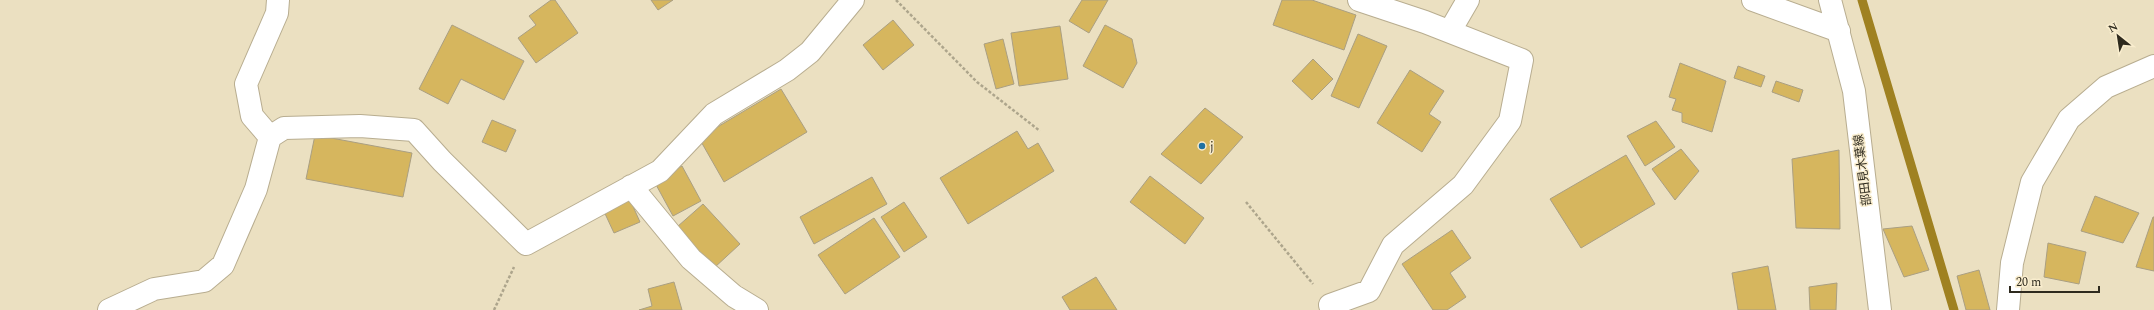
<svg xmlns="http://www.w3.org/2000/svg" width="2154" height="310" viewBox="0 0 2154 310" font-family="Spectral,'Noto Sans JP',serif">
<style>
.lines{fill:none;stroke-linecap:round;stroke-linejoin:round}
.stream{stroke:#9f8121;stroke-width:9}
.building{fill:#d6b65e;stroke:#aa9f82}
.minor-casing{stroke:#b8ad90;stroke-width:24}
.secondary-casing{stroke:#b8ad90;stroke-width:24}
.path{stroke:#ada58c;stroke-width:2.5;stroke-dasharray:3 2;stroke-linecap:butt}
.minor{stroke:#fff;stroke-width:22}
.secondary{stroke:#fff;stroke-width:22}
.poi-dot{fill:#1e71a2;stroke:#f9edce;stroke-width:1.5}
.labels{text-anchor:middle;dominant-baseline:central;stroke-width:3;stroke-linejoin:round;paint-order:stroke}
.poi-label{font-size:12px;fill:#2e2a1e;stroke:#f9edce;text-anchor:start}
.street-label{font-size:12px;fill:#2e2a1e;stroke:#f9edce}
</style>
<rect width="100%" height="100%" fill="#ebe0c1"/>
<g class="lines">
<path class="stream" d="M1862 0 1954 310"/>
</g>
<path class="building" d="M551 0H555L578 33 536 63 518 38 536 25 529 16Z
M651 0H673L658 10Z
M1082 0H1108L1089 33 1069 21Z
M1282 0H1312L1356 15 1344 50 1273 25Z
M893 20 914 45 883 70 863 45Z
M452 25 524 61 504 100 461 79 448 104 419 89Z
M1105 25 1132 39 1137 63 1123 88 1083 66Z
M1060 26 1068 79 1019 86 1011 33Z
M1358 34 1387 46 1359 108 1331 96Z
M1003 39 1014 84 996 89 984 44Z
M1313 59 1333 79 1312 100 1292 81Z
M1680 63 1726 81 1712 132 1682 122V113L1672 110 1676 99 1669 97Z
M1738 66 1765 76 1761 87 1734 78Z
M1410 70 1444 91 1429 114 1441 122 1422 152 1377 123Z
M1776 81 1803 90 1799 102 1772 92Z
M781 89 807 132 724 182 699 138Z
M1205 108 1243 137 1201 184 1161 154Z
M492 120 516 130 506 152 482 142Z
M1656 121 1675 147 1645 166 1627 136Z
M1017 131 1028 149 1038 143 1054 171 968 224 940 178Z
M315 135 412 153 403 197 306 179Z
M1681 149 1699 171 1675 200 1652 169Z
M1839 150 1840 229 1796 228 1792 159Z
M1626 155 1655 204 1581 248 1550 199Z
M682 166 701 201 673 216 654 181Z
M1150 176 1204 218 1185 244 1130 202Z
M872 177 887 204 814 244 800 217Z
M627 193 640 222 614 233 601 205Z
M2095 196 2139 213 2123 243 2081 231Z
M904 202 927 237 904 252 881 217Z
M703 204 740 244 714 268 677 227Z
M2153 217H2154V271L2136 267Z
M874 218 900 257 845 294 818 255Z
M1912 226 1929 270 1904 277 1883 229Z
M1452 230 1471 258 1450 273 1466 297 1447 310H1433L1402 264Z
M2048 243 2086 252 2079 284 2044 277Z
M1768 266 1776 310H1738L1732 273Z
M1979 270 1990 310H1966L1957 276Z
M1096 277 1117 310H1070L1062 297Z
M674 282 682 310H639L652 306 648 289Z
M1837 283 1836 310H1810L1809 287Z"/>
<g class="lines">
<g class="minor-casing">
<path id="minor" d="M1450 31 1468 0
M270 137 252 116 246 84 277 13 278 0
M631 186 691 259 734 296 757 310
M1330 305 1369 291 1393 245 1463 185 1510 121 1522 60 1425 22 1359 0
M109 310 154 289 204 281 223 265 256 189 270 137 284 128 360 126 414 130 442 161 526 244 660 171 714 114 787 70 810 52 853 0
M2008 310 2012 263 2032 182 2069 119 2106 87 2154 66"/>
</g>
<g class="secondary-casing">
<path id="secondary" d="M1753 0 1839 31
M1830 0 1854 91 1880 310"/>
</g>
<path class="path" d="M896 0 977 82 1040 131
M1246 202 1313 284
M494 310 514 267"/>
<use href="#minor" class="minor"/>
<use href="#secondary" class="secondary"/>
</g>
<circle class="poi-dot" cx="1202" cy="146" r="4"/>
<g class="labels">
<g class="poi-label">
<text x="1210" y="146">j</text>
</g>
<g class="street-label">
<text transform="translate(1863 170) rotate(-97)">部田見木葉線</text>
</g>
</g>
<g transform="translate(2118 36) rotate(330)" stroke="#f9edce" stroke-width="3" paint-order="stroke">
<path d="M0-3L7 15L0 10L-7 15Z" fill="#2e2a1e"/>
<text y="-6" font-size="11" font-weight="bold" text-anchor="middle" fill="#2e2a1e">N</text>
</g>
<path d="M2010 286v6h89v-6" fill="none" stroke="#2e2a1e" stroke-width="2"/>
<text x="2016" y="286" font-size="12" fill="#2e2a1e" stroke="#f9edce" stroke-width="3" paint-order="stroke">20 m</text>
</svg>
